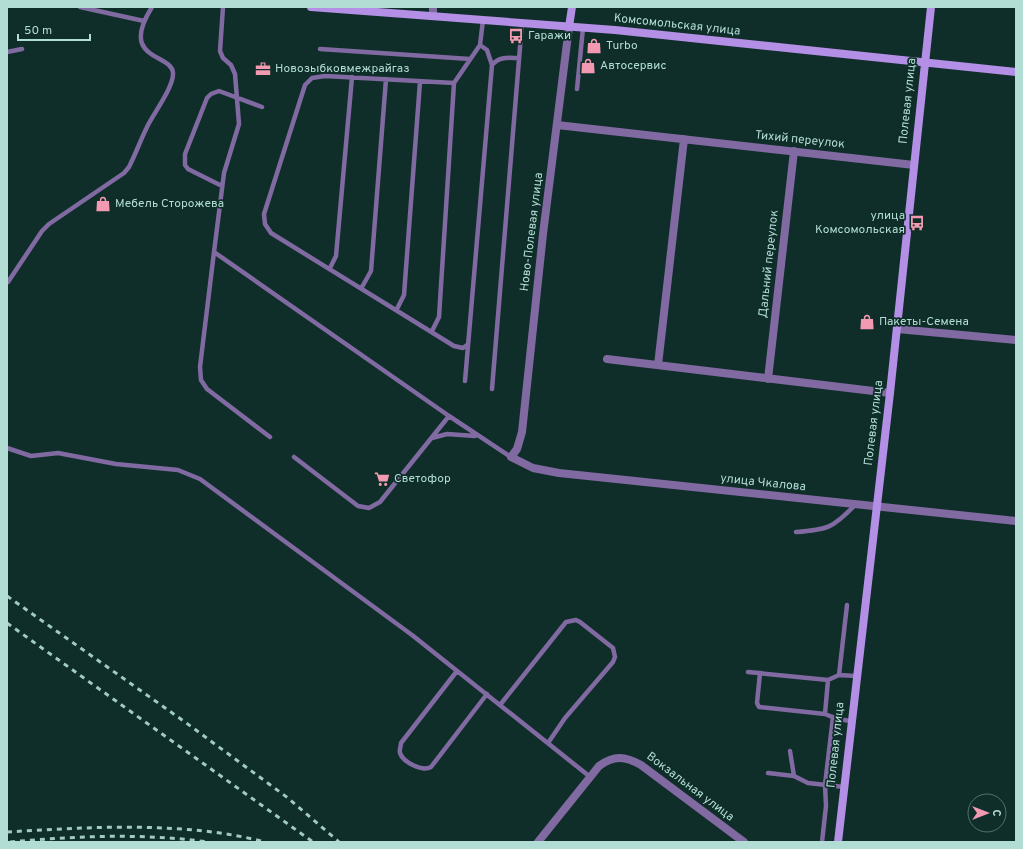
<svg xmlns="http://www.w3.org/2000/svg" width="1023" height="849" viewBox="0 0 1023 849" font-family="Overpass,sans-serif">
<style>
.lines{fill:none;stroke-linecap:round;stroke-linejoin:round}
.lane{stroke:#816aa1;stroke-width:4.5}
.street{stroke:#816aa1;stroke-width:8}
.secondary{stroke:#b48fe6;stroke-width:8}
.rail{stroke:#a0cac2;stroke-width:3;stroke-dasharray:5 5;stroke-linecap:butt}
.labels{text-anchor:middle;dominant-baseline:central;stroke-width:3.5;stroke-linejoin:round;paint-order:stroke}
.street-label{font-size:12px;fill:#b2ddd5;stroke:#0f2e29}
.poi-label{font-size:12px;fill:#b2ddd5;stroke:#0f2e29;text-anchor:start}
</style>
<rect width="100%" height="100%" fill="#0f2e29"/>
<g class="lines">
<path class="lane" d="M80 7 144 21
M223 7 220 51 223 58 231 65 235 74 239 124 224 173 214 252 449 416 511 457
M480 45 487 50 492 65
M320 49 470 59
M7 52 22 49
M577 89 583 28
M222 186 188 169 185 165V154L207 98 211 94 219 91 262 107
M214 252 200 367 201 380 207 389 270 437
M330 268 336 256 352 77
M8 282 42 231 49 224 124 173 129 167C136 153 141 139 148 125 154 113 174 86 173 73 172 53 118 61 152 7
M362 287 371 271 386 79
M397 309 404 295 420 82
M432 331 439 317 454 83
M467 345 463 348 454 346 271 233 265 224 264 214 305 85 312 78 325 76 454 83 480 45 483 20
M465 381 492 65C500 56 508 58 519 58
M492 389 522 23
M432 438 447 434 475 436
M7 448 31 456 58 453 116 464 178 470 200 479 412 635 589 776
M294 457 358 506 369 508 380 502 449 416
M796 532C827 530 833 528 855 505
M457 671 401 743C401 746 399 750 400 753 403 762 422 772 431 767L487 694
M748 672 828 680 839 675 856 676
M760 673 757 703 759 707 825 714 837 719 851 721
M839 675 847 605
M500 705 566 622 576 620 580 622 613 648 615 657 613 662 565 718 548 743
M825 714 828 680
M790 751 794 776
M768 773 794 776 808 783 844 787
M822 842 826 806 825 785 833 717"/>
<path class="street" d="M433 16V7
M569 27 543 234 522 432 517 449 511 457 533 468 559 473 1016 521
M557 125 914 165
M897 329 1016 340
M607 359 890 393
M658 365 684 139
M768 379 794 151
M538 842 599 766C614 755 625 756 641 765L744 842"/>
<path class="secondary" d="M311 7 615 30 1016 72
M569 27 572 7
M838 842 890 393 931 7"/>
<path class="rail" d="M7 596 185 722 288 798 339 842
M7 623 313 842
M7 832C89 827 185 821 265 842
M10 842C76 836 142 833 208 842"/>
</g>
<defs>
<g id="bus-bare" transform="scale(1.2)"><path d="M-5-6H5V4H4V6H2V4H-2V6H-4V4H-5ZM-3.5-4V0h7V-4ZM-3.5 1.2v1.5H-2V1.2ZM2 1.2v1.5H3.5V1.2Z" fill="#f19ab1" stroke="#0f2e29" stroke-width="2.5" paint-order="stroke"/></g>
<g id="shop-bare" transform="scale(1.2)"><path d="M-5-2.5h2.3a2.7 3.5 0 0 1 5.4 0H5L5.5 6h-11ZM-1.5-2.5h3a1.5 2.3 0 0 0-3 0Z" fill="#f19ab1" stroke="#0f2e29" stroke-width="2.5" paint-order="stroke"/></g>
<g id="office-bare" transform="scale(1.2)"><path d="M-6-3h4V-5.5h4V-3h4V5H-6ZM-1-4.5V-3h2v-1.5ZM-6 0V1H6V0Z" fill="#f19ab1" stroke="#0f2e29" stroke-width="2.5" paint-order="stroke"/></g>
<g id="supermarket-bare" transform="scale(1.2)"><path d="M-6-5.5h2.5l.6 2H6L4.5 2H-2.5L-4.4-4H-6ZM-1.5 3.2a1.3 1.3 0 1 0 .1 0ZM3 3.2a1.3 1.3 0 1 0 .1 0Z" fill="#f19ab1" stroke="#0f2e29" stroke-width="2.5" paint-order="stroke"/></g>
</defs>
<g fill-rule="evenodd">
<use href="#bus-bare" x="516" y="36"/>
<use href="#shop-bare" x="594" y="46"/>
<use href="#shop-bare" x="588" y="66"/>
<use href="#office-bare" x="263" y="69"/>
<use href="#shop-bare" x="103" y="204"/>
<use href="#bus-bare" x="917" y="223"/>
<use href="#shop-bare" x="867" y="322"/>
<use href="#supermarket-bare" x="382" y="479"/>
</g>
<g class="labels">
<g class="street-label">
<text transform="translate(677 25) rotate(6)">Комсомольская улица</text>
<text transform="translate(908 101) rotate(-84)">Полевая улица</text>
<text transform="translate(800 140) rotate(6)">Тихий переулок</text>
<text transform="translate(532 232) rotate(-83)">Ново-Полевая улица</text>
<text transform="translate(769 264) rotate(-84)">Дальний переулок</text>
<text transform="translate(874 423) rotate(-83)">Полевая улица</text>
<text transform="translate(763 483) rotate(6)">улица Чкалова</text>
<text transform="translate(836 745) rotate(-84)">Полевая улица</text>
<text transform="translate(690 787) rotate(37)">Вокзальная улица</text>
</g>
<g class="poi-label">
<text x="528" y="36">Гаражи</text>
<text x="606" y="46">Turbo</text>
<text x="600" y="66">Автосервис</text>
<text x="275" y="69">Новозыбковмежрайгаз</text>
<text x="115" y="204">Мебель Сторожева</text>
<text x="905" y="216" text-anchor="end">улица<tspan x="905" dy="14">Комсомольская</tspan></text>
<text x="879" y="322">Пакеты-Семена</text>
<text x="394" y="479">Светофор</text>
</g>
</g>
<rect width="1023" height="849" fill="none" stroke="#b2ddd5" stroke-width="16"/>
<g transform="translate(987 813) rotate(90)"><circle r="19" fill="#0f2e29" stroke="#50746e"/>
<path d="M0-3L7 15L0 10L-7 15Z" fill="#f19ab1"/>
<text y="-6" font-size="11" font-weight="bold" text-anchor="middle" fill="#b2ddd5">С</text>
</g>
<path d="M18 34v6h72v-6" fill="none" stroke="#b2ddd5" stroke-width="2"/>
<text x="24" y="34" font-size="12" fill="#b2ddd5" stroke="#0f2e29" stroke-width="3" paint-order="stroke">50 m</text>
</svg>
